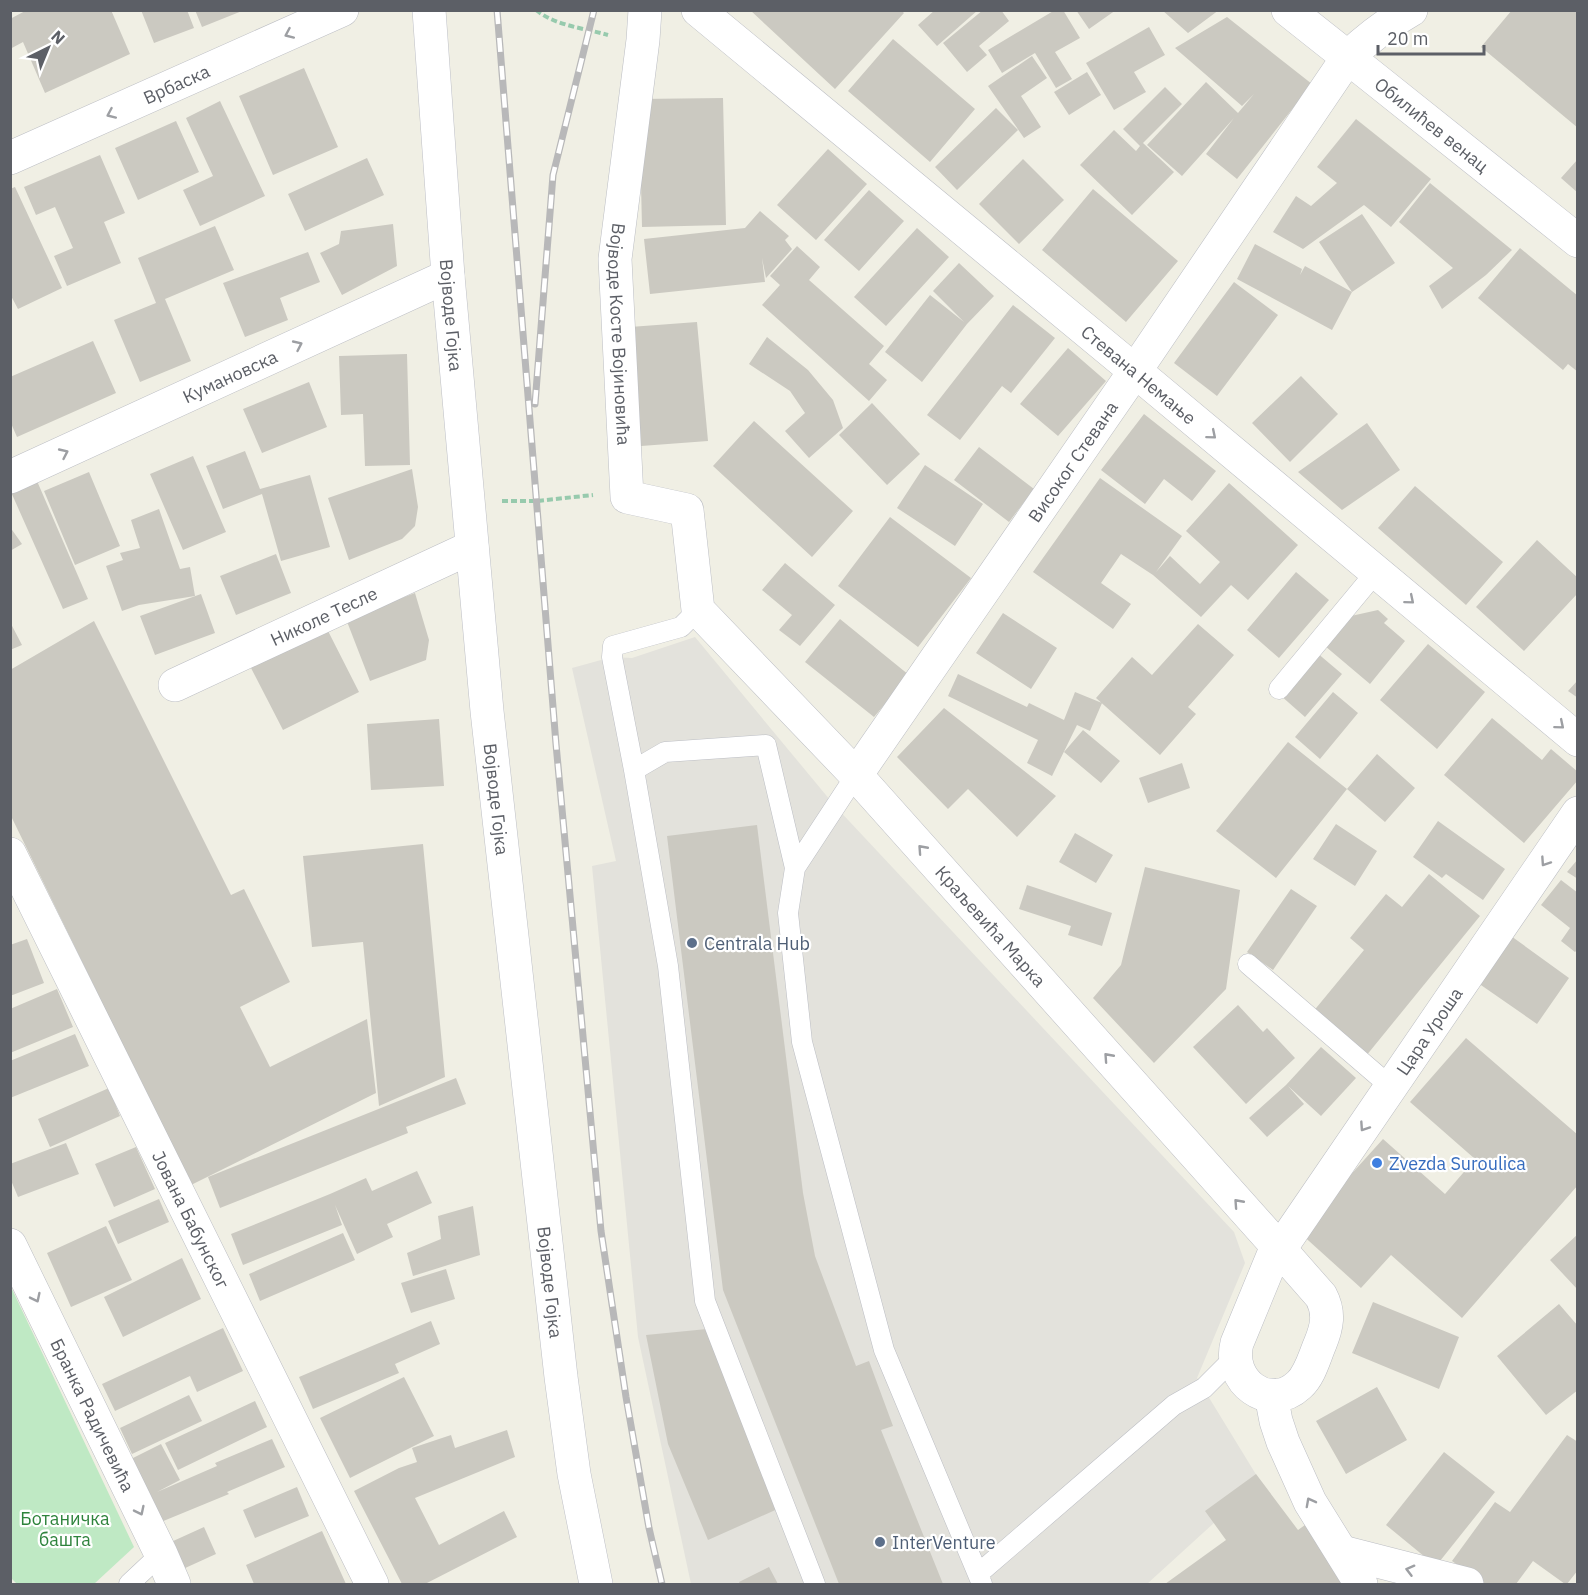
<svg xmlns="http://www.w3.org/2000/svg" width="1588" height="1595" viewBox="0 0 1588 1595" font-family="'IBM Plex Sans',sans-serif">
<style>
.industrial{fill:#e3e2dc}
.green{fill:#bfe9c4}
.building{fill:#cbc9c1}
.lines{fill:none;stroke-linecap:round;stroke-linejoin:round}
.lane-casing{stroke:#bcbec4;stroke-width:21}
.street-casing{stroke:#bcbec4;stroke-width:34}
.secondary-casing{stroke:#bdbfc6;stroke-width:34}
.path{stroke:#97caad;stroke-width:4;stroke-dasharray:6 3;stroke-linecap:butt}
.lane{stroke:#fff;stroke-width:20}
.street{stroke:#fff;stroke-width:33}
.secondary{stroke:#fff;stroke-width:33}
.rail-casing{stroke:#b8b8b9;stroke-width:7}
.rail{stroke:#fff;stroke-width:4.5;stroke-dasharray:14;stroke-linecap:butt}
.oneway{stroke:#9d9fa3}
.service-dot{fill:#5c6f8a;stroke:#fff;stroke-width:2}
.shop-dot{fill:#3f7fe0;stroke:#fff;stroke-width:2}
.labels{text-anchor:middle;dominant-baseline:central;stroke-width:4.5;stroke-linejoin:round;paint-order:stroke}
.street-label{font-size:18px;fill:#5c5f66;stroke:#fff}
.service-label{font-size:18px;fill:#4e5e75;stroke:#fff;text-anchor:start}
.shop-label{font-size:18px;fill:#366cbe;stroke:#fff;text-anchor:start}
.park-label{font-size:18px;fill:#2e833c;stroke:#fff}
</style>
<rect width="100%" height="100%" fill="#f0efe4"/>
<path class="industrial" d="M695 637 835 806 1234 1232 1245 1263 1197 1378 1260 1481 1147 1584H691L638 1337 592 866 616 861 572 668 612 657 632 658Z"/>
<path class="green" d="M11 1287 134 1547 94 1584H17L11 1578Z"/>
<path class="building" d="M27 10H111L130 54 45 93 23 42 10 49V19Z
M141 10H187L194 28 154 43Z
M195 10H242V11L202 27Z
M750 10H901L904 13 835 89Z
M935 10H978L937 46 918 25Z
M983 10H1001L1009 21 979 46 987 55 967 72 943 43Z
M1055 10H1063L1080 38 1055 52 1072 79 1056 88 1035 53 1002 73 988 50Z
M1076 10H1116L1089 29Z
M1162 10H1219L1188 33Z
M1512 10H1578V128L1481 47Z
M1227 17 1312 84 1237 179 1206 154 1234 118 1182 176 1147 145 1206 82 1238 113 1254 94 1242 106 1175 48Z
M1149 27 1165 55 1134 72 1146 92 1114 110 1086 63Z
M893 39 975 109 930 162 848 91Z
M1032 56 1047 78 1021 96 1041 127 1024 138 988 86Z
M304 68 338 147 273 175 239 96Z
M1087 72 1101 95 1069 115 1054 92Z
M1165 87 1182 104 1143 143 1174 172 1132 215 1080 165 1114 130 1136 151 1140 146 1123 129Z
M723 98 726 225 642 227 639 99Z
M220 101 265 196 200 226 183 190 213 176 186 118Z
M996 108 1018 130 957 190 935 167Z
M1356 119 1431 179 1391 227 1364 205 1303 249 1273 232 1296 196 1311 206 1337 183 1317 167Z
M176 121 199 172 138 200 115 148Z
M828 149 867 184 816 240 777 205Z
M100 155 125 213 104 222 121 263 67 286 54 256 73 248 55 207 36 215 24 187Z
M367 158 384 195 305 231 288 194Z
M1023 159 1064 200 1019 244 979 204Z
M1578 159V193L1561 178Z
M1430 183 1512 250 1486 275 1442 309 1429 286 1453 268 1399 222Z
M15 187 62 288 18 309 10 294V189Z
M1093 189 1178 261 1126 322 1042 250Z
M869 190 904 221 859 271 824 240Z
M760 211 789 236 785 240 792 249 766 278 762 258 765 282 650 294 644 239 745 228Z
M1362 214 1395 263 1352 292 1332 330 1237 279 1255 244 1302 269 1300 275 1305 266 1352 292 1319 242Z
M393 224 397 266 342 295 320 253 339 244 341 231Z
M215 226 234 270 165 299 191 361 140 382 114 320 156 303 138 258Z
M917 228 949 257 886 326 854 297Z
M797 246 820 267 809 280 884 346 869 364 887 380 869 401 762 305 780 285 770 276Z
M1520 248 1578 296V372L1568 364 1563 370 1478 298Z
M308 252 320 282 280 298 288 320 245 337 223 283Z
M959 263 994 296 967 324 922 382 885 352 930 295 964 322 933 291Z
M1234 282 1278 315 1217 396 1174 363Z
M1013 305 1055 338 1011 393 1002 386 960 440 927 415Z
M697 322 708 441 641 446 630 327Z
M767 337 808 370 833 400 843 428 809 458 785 431 805 413 790 391 749 364Z
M93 341 116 393 17 437 10 421V377Z
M1068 348 1106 381 1058 436 1020 404Z
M407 354 410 465 365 466 363 414 341 415 339 356Z
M1301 376 1338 414 1290 462 1252 423Z
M309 382 327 427 262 453 243 409Z
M872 403 920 454 887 485 839 435Z
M1144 414 1216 471 1192 501 1164 479 1145 504 1101 470Z
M754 421 853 511 812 557 713 466Z
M1367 423 1400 470 1342 510 1298 472Z
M979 447 1034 489 1009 522 954 480Z
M245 451 260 489 310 475 330 547 281 561 262 494 223 509 206 466Z
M193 456 226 532 183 550 150 474Z
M925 465 983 504 955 546 897 508Z
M412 469 418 507 415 526 402 539 349 560 328 498Z
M89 472 120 546 75 565 44 491Z
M1100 478 1182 536 1156 572 1170 556 1200 584 1220 562 1186 531 1229 483 1298 545 1248 600 1231 585 1201 617 1153 575 1121 554 1101 583 1131 604 1113 629 1033 572Z
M37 481 88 599 63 609 11 492Z
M1415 486 1503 562 1466 605 1378 528Z
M159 509 180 569 190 567 195 596 139 605 122 611 106 566 123 560 120 553 140 548 131 520Z
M890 517 971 578 918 647 838 586Z
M10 527 22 544 10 551Z
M1537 540 1578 578V593L1524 651 1476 607Z
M276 554 291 593 236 615 220 576Z
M785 563 835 605 800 646 779 630 792 615 762 590Z
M1296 572 1329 600 1279 658 1247 630Z
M415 593 429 640 426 660 370 681 346 619Z
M201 594 215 633 155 655 140 616Z
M1378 610 1388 619 1384 623 1405 641 1370 684 1325 646 1351 616Z
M1003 613 1057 648 1031 689 976 653Z
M840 619 909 675 874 717 805 662Z
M94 621 231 895 244 889 290 982 240 1007 270 1067 367 1019 376 1093 191 1185 10 814V670Z
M10 622 22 645 10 650Z
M1198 624 1234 655 1188 707 1196 714 1160 755 1096 698 1132 657 1152 675Z
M326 627 359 692 283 730 250 666Z
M1428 644 1485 692 1437 749 1380 700Z
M1316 652 1342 674 1305 717 1280 695Z
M958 674 1027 707 1029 703 1064 720 1075 692 1102 703 1090 731 1077 725 1052 776 1027 763 1038 740 948 696Z
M1578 680V698L1568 691Z
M1333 692 1358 713 1320 759 1295 737Z
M944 708 1056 796 1017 837 968 789 948 809 897 757Z
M1492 718 1542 760 1551 749 1578 772V780L1524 843 1444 775Z
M439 719 444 786 371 790 367 724Z
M1083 730 1120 761 1101 783 1064 752Z
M1288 742 1347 789 1276 878 1216 831Z
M1377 754 1415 788 1385 822 1347 789Z
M1182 763 1190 788 1148 803 1139 778Z
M1438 821 1505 869 1483 900 1446 874 1442 878 1413 857Z
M1336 824 1377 851 1355 886 1313 859Z
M757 825 803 1193 815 1256 856 1366 869 1361 893 1426 881 1430 943 1584H839L723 1290 667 836Z
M1075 833 1113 855 1096 883 1059 862Z
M423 844 445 1077 379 1106 363 942 312 947 303 856Z
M1578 859V879L1567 872Z
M1145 867 1240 890 1226 989 1154 1063 1093 998 1121 965Z
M1429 874 1480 916 1366 1056 1312 1013 1364 950 1350 938 1386 894 1402 907Z
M1561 880 1578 893V949L1575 952 1561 941 1570 928 1541 905Z
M1027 885 1112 913 1102 946 1068 935 1071 926 1019 909Z
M1291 889 1317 906 1273 970 1247 952Z
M1511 936 1569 978 1537 1024 1478 983Z
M27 939 44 983 10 996V945Z
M57 989 73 1027 10 1053V1009Z
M1238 1005 1263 1032 1267 1028 1295 1058 1246 1104 1193 1047Z
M75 1034 89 1066 10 1098V1061Z
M1466 1038 1578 1135V1185L1462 1318 1391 1255 1361 1288 1299 1232 1383 1139 1445 1194 1475 1159 1410 1102Z
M1321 1047 1356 1078 1321 1116 1288 1086 1304 1104 1267 1137 1249 1118 1286 1085Z
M456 1078 466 1104 406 1127 408 1133 220 1208 208 1177Z
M109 1088 120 1116 50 1147 38 1119Z
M66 1143 79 1174 18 1197 10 1178V1164Z
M136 1147 155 1189 114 1207 95 1164Z
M417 1171 432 1203 387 1224 393 1237 357 1254 335 1205 342 1225 243 1265 231 1234 330 1194 366 1178 372 1191Z
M159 1199 169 1222 118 1244 108 1221Z
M473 1206 480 1255 413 1276 407 1253 441 1239 438 1216Z
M106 1226 132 1280 71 1307 47 1253Z
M343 1233 355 1260 260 1301 249 1274Z
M1578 1234V1290L1550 1260Z
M182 1258 201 1299 123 1337 104 1297Z
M446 1269 455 1299 411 1313 401 1283Z
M1373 1302 1459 1337 1439 1389 1352 1353Z
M1559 1304 1578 1326V1390L1546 1415 1497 1356Z
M431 1321 440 1344 395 1364 399 1373 313 1409 299 1377Z
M223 1328 243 1371 197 1392 190 1376 115 1411 102 1384Z
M707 1329 782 1507 708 1540 668 1444 646 1335Z
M404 1377 434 1436 350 1478 320 1418Z
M1377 1387 1407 1440 1346 1474 1316 1421Z
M189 1395 202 1421 132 1454 120 1428Z
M255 1401 267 1427 178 1470 165 1443Z
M507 1430 515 1457 415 1498 439 1545 504 1511 517 1537 425 1584H402L354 1491 399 1468 417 1462 412 1448 451 1435 455 1448Z
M1567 1435 1578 1442V1570L1567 1584H1565L1533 1561 1516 1584H1484L1452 1561 1495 1502 1510 1512Z
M272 1439 285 1467 227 1492 229 1494 161 1522 131 1459 161 1444 180 1480 157 1492 217 1466 215 1463Z
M1444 1452 1495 1492 1436 1566 1386 1525Z
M1256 1474 1298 1530 1305 1525 1349 1584H1165L1226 1540 1205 1511Z
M297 1487 309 1516 255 1538 243 1510Z
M204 1527 216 1554 183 1569 171 1542Z
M322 1531 346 1584H254L246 1565Z
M769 1567 778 1584H740L739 1582Z"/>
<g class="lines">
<g class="lane-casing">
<path id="lane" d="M698 610 681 627 613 646 612 657 634 770 668 966 705 1301 815 1584
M1279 689 1376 572
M634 770 665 752 766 745 795 868
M856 775 795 868 788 913 802 1042 884 1350 982 1584
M1248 964 1391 1087
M978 1574 1174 1405 1204 1388 1235 1357
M129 1584 161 1554"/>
</g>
<g class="street-casing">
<g id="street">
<path id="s1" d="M645 10 643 40 615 259 627 497 687 510 698 610 856 775 1277 1246"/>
<path id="s2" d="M698 10 1135 371 1578 740"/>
<path id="s3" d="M10 158 342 10"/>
<path id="s4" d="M10 477 448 276"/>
<path id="s5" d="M175 685 472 547"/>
<path id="s6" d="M856 775 1135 371 1348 57C1367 39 1388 23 1411 10"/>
<path id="s7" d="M10 854 372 1584"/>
<path id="s8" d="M10 1245 161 1554 174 1584"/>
<path d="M1277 1246 1321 1296C1330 1313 1327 1327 1320 1344 1314 1358 1310 1375 1299 1385 1269 1413 1227 1381 1237 1343Z"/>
<path id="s9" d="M1280 1249 1578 813"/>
<path d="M1271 1395 1276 1421 1283 1442 1310 1502 1361 1584"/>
<path d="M1342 1552 1467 1584"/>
</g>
</g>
<g class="secondary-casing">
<g id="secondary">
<path id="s10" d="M429 10 448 276 487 711 561 1377 574 1474 596 1584"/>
<path id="s11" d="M1288 10 1370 75 1578 241"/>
</g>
</g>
<path class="path" d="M536 10C556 26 584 28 608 35
M502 501H537L593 495"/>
<use href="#lane" class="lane"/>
<use href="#street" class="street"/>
<use href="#secondary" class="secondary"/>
<g class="rail-casing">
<path id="rail" d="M497 10 556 744 601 1231 626 1397 649 1528 662 1584
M535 404 553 175 594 10"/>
</g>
<use href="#rail" class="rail"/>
</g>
<defs><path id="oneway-chevron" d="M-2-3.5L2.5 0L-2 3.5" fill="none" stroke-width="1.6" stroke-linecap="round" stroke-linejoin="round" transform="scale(1.5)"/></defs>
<g class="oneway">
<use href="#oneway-chevron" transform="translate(289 34) rotate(156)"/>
<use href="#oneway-chevron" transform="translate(111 114) rotate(156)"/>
<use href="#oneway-chevron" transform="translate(298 345) rotate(-25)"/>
<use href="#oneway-chevron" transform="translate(1212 435) rotate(40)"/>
<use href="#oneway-chevron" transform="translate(64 453) rotate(-25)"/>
<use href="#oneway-chevron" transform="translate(1410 600) rotate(40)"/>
<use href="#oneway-chevron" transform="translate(1560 725) rotate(40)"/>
<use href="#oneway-chevron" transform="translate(922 849) rotate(-132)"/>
<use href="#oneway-chevron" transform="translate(1545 862) rotate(124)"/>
<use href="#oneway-chevron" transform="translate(1108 1057) rotate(-132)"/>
<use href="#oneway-chevron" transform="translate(1364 1127) rotate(124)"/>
<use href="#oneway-chevron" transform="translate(1238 1203) rotate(-132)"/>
<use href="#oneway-chevron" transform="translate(36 1298) rotate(64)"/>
<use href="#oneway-chevron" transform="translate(1310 1502) rotate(-118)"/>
<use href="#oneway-chevron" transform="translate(140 1511) rotate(64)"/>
<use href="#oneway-chevron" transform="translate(1410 1570) rotate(-165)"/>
</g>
<g class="service-dot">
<circle cx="692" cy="943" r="6"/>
<circle cx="880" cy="1542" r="6"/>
</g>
<circle class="shop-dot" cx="1377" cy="1163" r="6"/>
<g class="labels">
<g class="street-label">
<text stroke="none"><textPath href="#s3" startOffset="182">Врбаска</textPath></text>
<text stroke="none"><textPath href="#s11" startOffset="184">Обилићев венац</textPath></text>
<text stroke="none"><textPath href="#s10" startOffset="306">Војводе Гојка</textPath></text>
<text stroke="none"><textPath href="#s1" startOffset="326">Војводе Косте Војиновића</textPath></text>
<text stroke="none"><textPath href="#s2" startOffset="572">Стевана Немање</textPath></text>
<text stroke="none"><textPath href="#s4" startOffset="242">Кумановска</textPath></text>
<text stroke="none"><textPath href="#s6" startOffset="381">Високог Стевана</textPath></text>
<text stroke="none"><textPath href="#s5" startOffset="164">Николе Тесле</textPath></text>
<text stroke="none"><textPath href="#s10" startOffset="792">Војводе Гојка</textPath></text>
<text stroke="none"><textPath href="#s1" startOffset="1082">Краљевића Марка</textPath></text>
<text stroke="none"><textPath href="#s9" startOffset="264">Цара Уроша</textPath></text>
<text stroke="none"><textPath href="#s7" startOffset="408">Јована Бабунског</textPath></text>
<text stroke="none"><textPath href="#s10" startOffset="1278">Војводе Гојка</textPath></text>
<text stroke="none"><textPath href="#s8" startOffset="189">Бранка Радичевића</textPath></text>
</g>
<g class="service-label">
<text x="704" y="943">Centrala Hub</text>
<text x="892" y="1542">InterVenture</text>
</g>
<g class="shop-label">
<text x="1389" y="1163">Zvezda Suroulica</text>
</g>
<g class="park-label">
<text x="65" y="1518">Ботаничка<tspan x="65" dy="21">башта</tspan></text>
</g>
</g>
<rect width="1588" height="1595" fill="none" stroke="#5c5f66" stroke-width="24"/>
<g transform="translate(48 48) rotate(43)" stroke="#ffffff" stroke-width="4.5" paint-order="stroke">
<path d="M0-4.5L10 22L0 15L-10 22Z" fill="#5c5f66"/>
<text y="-9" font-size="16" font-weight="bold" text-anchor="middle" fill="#5c5f66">N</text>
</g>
<path d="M1378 45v9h106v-9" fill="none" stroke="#5c5f66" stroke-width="3"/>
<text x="1387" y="45" font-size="18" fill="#5c5f66" stroke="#ffffff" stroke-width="4.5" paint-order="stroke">20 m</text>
</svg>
